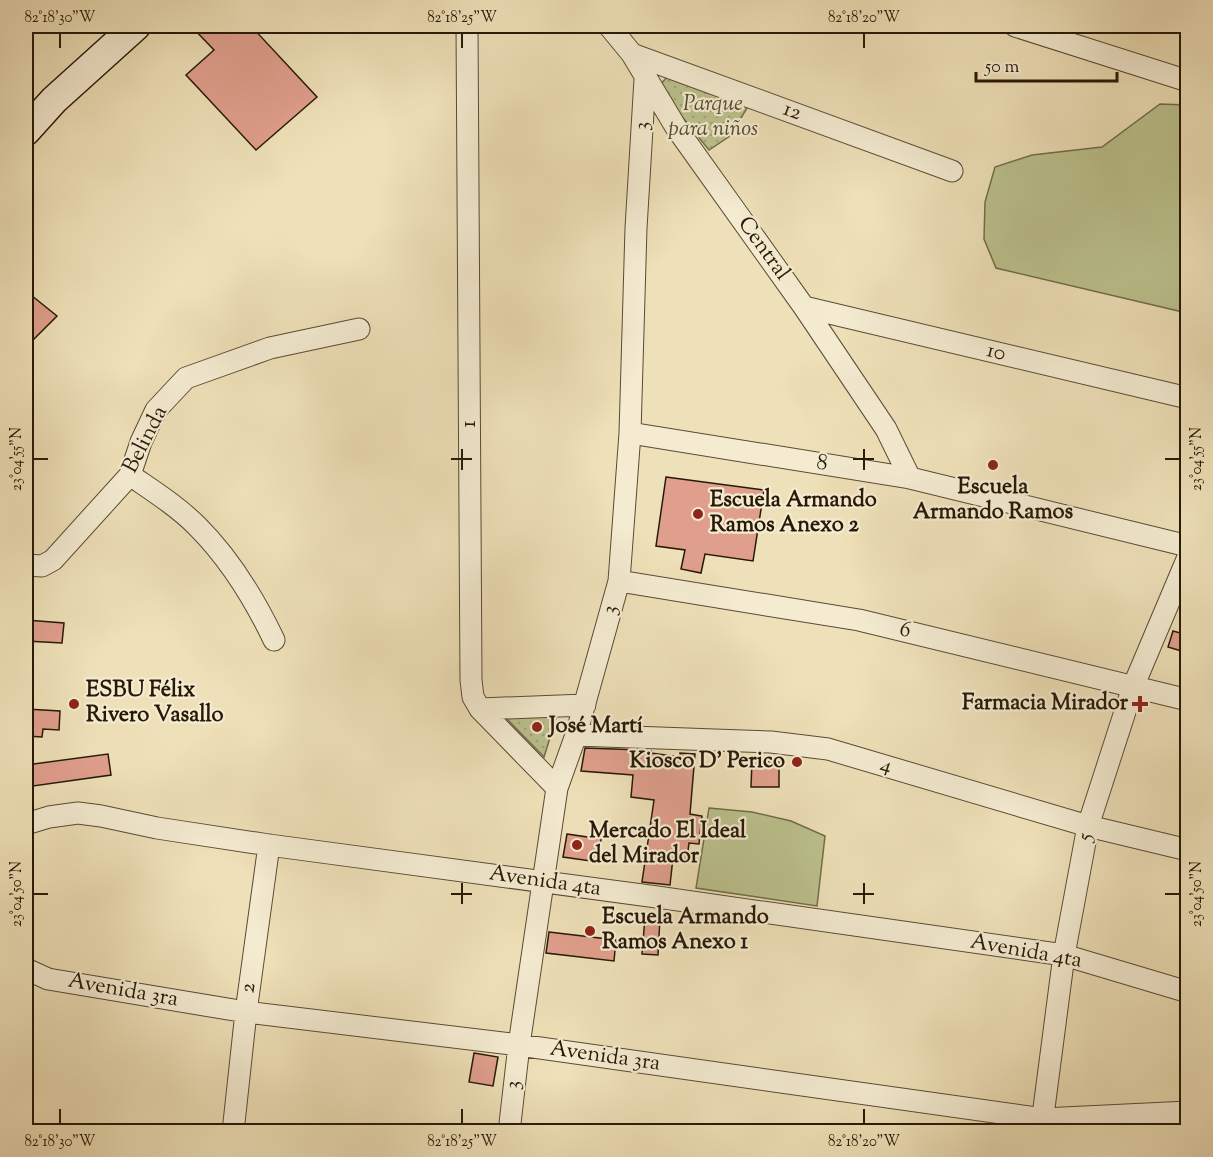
<svg xmlns="http://www.w3.org/2000/svg" width="1213" height="1157" viewBox="0 0 1213 1157" font-family="'Sorts Mill Goudy',serif">
<style>
.green{fill:#bbc18d;stroke:#716d4a;stroke-width:1.5}
.park{fill:url(#park-dots);stroke:#716d4a;stroke-width:1.5}
.building{fill:#e09f8d;stroke:#271907;stroke-width:1.5}
.lines{fill:none;stroke-linecap:round;stroke-linejoin:round}
.minor-casing{stroke:#594b33;stroke-width:23}
.secondary-casing{stroke:#271907;stroke-width:31}
.minor{stroke:#f4ebd1;stroke-width:21}
.secondary{stroke:#f4ebd1;stroke-width:28}
.ticks{fill:none;stroke:#271907;stroke-width:2}
.poi-dot{fill:#8f2418;stroke:#f4ebd1;stroke-width:2}
.labels{text-anchor:middle;dominant-baseline:central;stroke-width:4.5;stroke-linejoin:round;paint-order:stroke}
.park-label{font-size:22px;font-style:italic;fill:#534b2f;stroke:#f4ebd1}
.street-label{font-size:22px;fill:#271907;stroke:#f4ebd1}
.poi-label{font-size:22px;font-weight:bold;fill:#271907;stroke:#f4ebd1;text-anchor:start}
.neatline{fill:none;stroke:#271907;stroke-width:2}
.ticks-label{font-size:15px;text-anchor:middle;fill:#271907}
</style>
<defs>
<pattern id="park-dots" width="8" height="8" patternUnits="userSpaceOnUse" patternTransform="scale(1.5)"><rect width="8" height="8" fill="#bbc18d"/><path d="M2 2h.1M6 6h.1" fill="none" stroke="#a1a578" stroke-width="1.8" stroke-linecap="round"/></pattern>
</defs>
<rect width="100%" height="100%" fill="#eee0b8"/>
<filter id="stains"><feTurbulence type="fractalNoise" baseFrequency=".00333" numOctaves="4"/><feColorMatrix values="0 0 0 0 .2 0 0 0 0 .09 0 0 0 0 .02 0 0 0 .5 -.17"/></filter>
<radialGradient id="worn" r=".72"><stop offset=".6" stop-color="#630" stop-opacity="0"/><stop offset="1" stop-color="#630" stop-opacity=".3"/></radialGradient>
<path class="green" d="M1160 104 1187 105V313L996 268 984 239 985 202 995 167 1032 155 1102 147Z
M709 808 752 812 791 821 825 836 817 906 696 888Z
M1187 1124V1131H1142V1129Z"/>
<path class="park" d="M669 75 749 105 730 136 709 150 658 87Z
M558 712 544 757 503 715Z"/>
<path class="building" d="M191 26H251L317 97 256 150 186 75 214 50Z
M26 291 57 316 26 347Z
M666 477 764 490 753 561 705 554 701 573 681 569 685 550 656 546Z
M26 620 64 623 62 643 26 641Z
M1173 631 1188 635V653L1168 647Z
M26 709 60 711 59 730 43 729 42 737 26 736Z
M585 748 642 750 651 751V753L680 757V753L695 754 690 814 702 816 699 844 689 843 687 859 673 858 670 885 642 882 654 800 631 797 633 775 581 771Z
M108 754 111 775 26 787V765Z
M752 761 779 762V787H751Z
M567 834 601 839 598 862 563 857Z
M645 917 660 918 658 955 642 954Z
M549 932 616 940 614 961 546 953Z
M474 1053 498 1057 493 1086 469 1082Z"/>
<g class="lines">
<g class="minor-casing">
<path id="minor" d="M467 26 471 680 473 697 480 709 557 788
M609 26 632 54 677 129 804 307 886 429 910 478
M1015 26 1188 81
M632 54 952 171
M804 307 1188 398
M630 433 910 478 1188 546
M130 475C153 491 177 506 197 526 230 559 254 598 274 640
M26 565 42 566 53 560 130 475 141 442 156 410 186 378 270 348 359 329
M619 581 859 620 1188 700
M480 709 585 705
M576 735 771 742 828 749 1088 826 1188 850
M26 824 49 817 78 813 101 816 157 828 269 845 657 897 1064 955 1188 992
M26 969 48 979 246 1012 519 1045 1043 1119 1188 1112
M1041 1131 1064 955 1088 826 1133 687 1188 557
M233 1132 246 1012 269 845
M509 1132 519 1045 557 788 576 735 619 581 630 433 636 228 645 79"/>
</g>
<g class="secondary-casing">
<path id="secondary" d="M26 131 54 100 136 26"/>
</g>
<use href="#minor" class="minor"/>
<use href="#secondary" class="secondary"/>
</g>
<path class="ticks" d="M60 33V48M462 33V48M864 33V48M462 449V470M864 449V470M33 459H48M451 459H472M853 459H874M1165 459H1180M462 883V904M864 883V904M33 894H48M451 894H472M853 894H874M1165 894H1180M60 1109V1124M462 1109V1124M864 1109V1124"/>
<g class="poi-dot">
<circle cx="993" cy="465" r="6"/>
<circle cx="698" cy="514" r="6"/>
<circle cx="74" cy="704" r="6"/>
<path d="M1137 695h6v6h6v6h-6v6h-6v-6h-6v-6h6z"/>
<circle cx="537" cy="727" r="6"/>
<circle cx="797" cy="762" r="6"/>
<circle cx="577" cy="845" r="6"/>
<circle cx="590" cy="931" r="6"/>
</g>
<g class="labels">
<g class="park-label">
<text x="713" y="105">Parque<tspan x="713" dy="25">para niños</tspan></text>
</g>
<g class="street-label">
<text transform="translate(792 112) rotate(20)">12</text>
<text transform="translate(643 126) rotate(-86)">3</text>
<text transform="translate(763 249) rotate(54)">Central</text>
<text transform="translate(996 353) rotate(13)">10</text>
<text transform="translate(470 424) rotate(-90)">1</text>
<text transform="translate(146 440) rotate(-63)">Belinda</text>
<text transform="translate(822 464) rotate(9)">8</text>
<text transform="translate(611 610) rotate(-75)">3</text>
<text transform="translate(905 631) rotate(14)">6</text>
<text transform="translate(886 766) rotate(17)">4</text>
<text transform="translate(1086 837) rotate(-79)">5</text>
<text transform="translate(545 882) rotate(8)">Avenida 4ta</text>
<text transform="translate(1026 952) rotate(10)">Avenida 4ta</text>
<text transform="translate(249 988) rotate(-82)">2</text>
<text transform="translate(123 991) rotate(10)">Avenida 3ra</text>
<text transform="translate(605 1057) rotate(8)">Avenida 3ra</text>
<text transform="translate(514 1085) rotate(-83)">3</text>
</g>
<g class="poi-label">
<text x="993" y="488" text-anchor="middle">Escuela<tspan x="993" dy="25">Armando Ramos</tspan></text>
<text x="710" y="501">Escuela Armando<tspan x="710" dy="25">Ramos Anexo 2</tspan></text>
<text x="86" y="691">ESBU Félix<tspan x="86" dy="25">Rivero Vasallo</tspan></text>
<text x="1128" y="704" text-anchor="end">Farmacia Mirador</text>
<text x="549" y="727">José Martí</text>
<text x="785" y="762" text-anchor="end">Kiosco D' Perico</text>
<text x="589" y="832">Mercado El Ideal<tspan x="589" dy="25">del Mirador</tspan></text>
<text x="602" y="918">Escuela Armando<tspan x="602" dy="25">Ramos Anexo 1</tspan></text>
</g>
</g>
<rect width="1213" height="1157" fill="none" stroke="#eee0b8" stroke-width="66"/>
<path d="M976 72v9h141v-9" fill="none" stroke="#271907" stroke-width="3"/>
<text x="985" y="72" font-size="18" fill="#271907" stroke="#f4ebd1" stroke-width="4.5" paint-order="stroke">50 m</text>
<rect x="33" y="33" width="1147" height="1091" class="neatline"/>
<g class="ticks-label">
<text x="60" y="22">82°18'30"W</text>
<text x="462" y="22">82°18'25"W</text>
<text x="864" y="22">82°18'20"W</text>
<text transform="translate(16 459) rotate(-90)" y="5">23°04'55"N</text>
<text transform="translate(1196 459) rotate(-90)" y="5">23°04'55"N</text>
<text transform="translate(16 894) rotate(-90)" y="5">23°04'50"N</text>
<text transform="translate(1196 894) rotate(-90)" y="5">23°04'50"N</text>
<text x="60" y="1146">82°18'30"W</text>
<text x="462" y="1146">82°18'25"W</text>
<text x="864" y="1146">82°18'20"W</text>
</g>
<rect width="100%" height="100%" filter="url(#stains)"/>
<rect width="100%" height="100%" fill="url(#worn)"/>
</svg>
